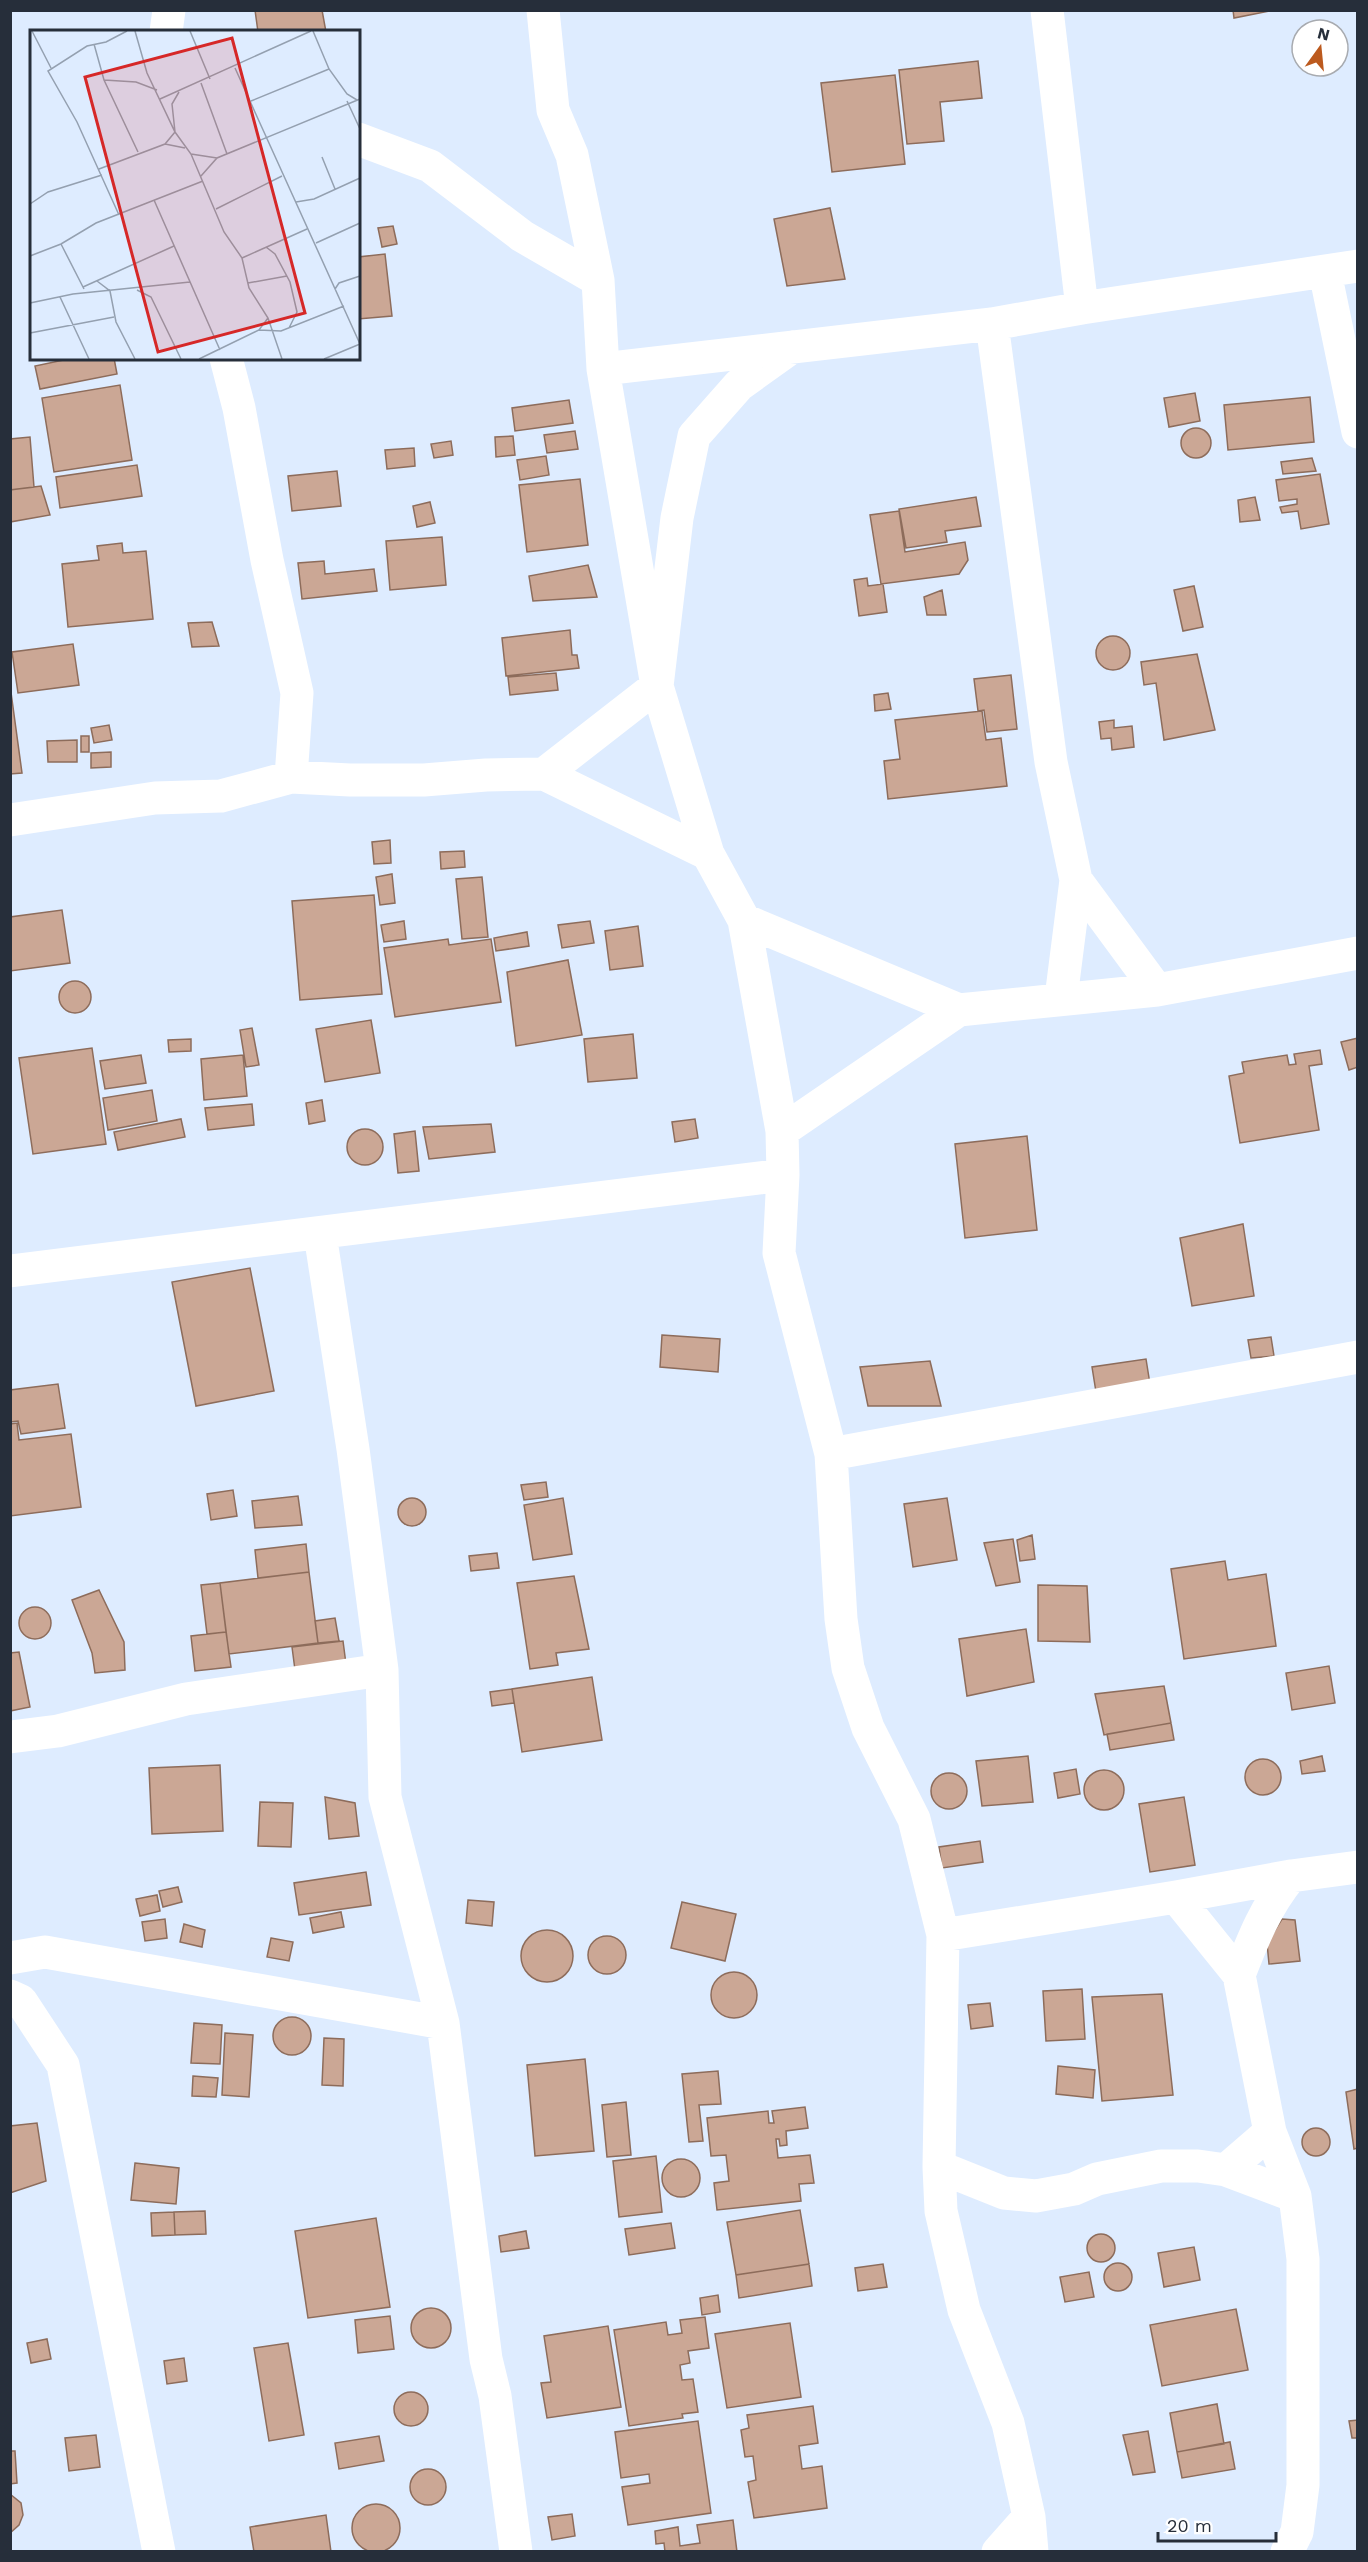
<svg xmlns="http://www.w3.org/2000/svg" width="1368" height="2562" viewBox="0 0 1368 2562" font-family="'Work Sans',sans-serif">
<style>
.building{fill:#cba795;stroke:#8d6c5b;stroke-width:1.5}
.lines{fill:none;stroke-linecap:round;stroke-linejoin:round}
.minor{stroke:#fff;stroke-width:33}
.inset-road{fill:none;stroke:#94a0b0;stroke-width:1.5}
.view{fill:#d62828;fill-opacity:0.15;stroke:#d62828;stroke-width:3}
.inset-edge{fill:none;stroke:#262e3a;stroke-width:3}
</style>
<rect width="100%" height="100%" fill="#deecff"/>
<path class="building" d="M255 10H322L326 32H258Z
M1233 10H1275L1234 18Z
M978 61 982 98 940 102 944 141 907 144 899 70Z
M895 75 905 164 832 172 821 83Z
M830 208 845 279 787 286 774 219Z
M393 226 397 244 382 247 378 228Z
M385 254 392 316 358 319V257Z
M73 358H114L117 374 40 389 35 366Z
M120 385 132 460 54 472 42 398Z
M1195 393 1200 421 1169 427 1164 398Z
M1310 397 1314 442 1228 450 1224 405Z
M569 400 573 423 515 431 512 408Z
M1181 443a15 15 0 1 1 30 0a15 15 0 1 1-30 0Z
M575 431 578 449 547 453 544 435Z
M513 436 515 455 496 457 495 437Z
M30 437 34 487 10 490V439Z
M451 441 453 455 434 458 431 444Z
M414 448 415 466 387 469 385 450Z
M546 456 549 475 520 480 517 460Z
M1312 458 1316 471 1283 474 1281 462Z
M137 465 142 496 60 508 56 477Z
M337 471 341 506 292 511 288 476Z
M1320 474 1329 524 1301 529 1298 511 1282 513 1280 507 1297 504V499L1279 501 1276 480Z
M580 479 588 545 527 552 519 485Z
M41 486 50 515 10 522V490Z
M976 497 981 526 945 531 947 542 906 548 899 509Z
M1255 497 1260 520 1240 522 1238 500Z
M430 502 435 523 417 527 413 506Z
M899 511 905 552 965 542 968 560 959 574 881 584 870 515Z
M442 537 446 585 390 590 386 541Z
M122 543 123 553 146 551 153 619 68 627 62 564 99 560 97 546Z
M324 561 325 574 374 569 377 591 302 599 298 563Z
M588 565 597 597 533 601 529 576Z
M867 578 868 586 883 584 887 612 859 616 854 580Z
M1194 586 1203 627 1183 631 1174 590Z
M942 590 946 615H927L924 597Z
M212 622 219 646 192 647 188 623Z
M570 630 572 655H577L579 668 506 676 502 638Z
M1096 653a17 17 0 1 1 34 0a17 17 0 1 1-34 0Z
M73 644 79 685 18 693 12 652Z
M1197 654 1215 730 1164 740 1156 683 1144 685 1141 662Z
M556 673 558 690 510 695 508 677Z
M1011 675 1017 729 987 732 984 710 978 711 974 679Z
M10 685 22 773 10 774Z
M888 693 891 709 875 711 874 695Z
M982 711 986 740 1001 738 1007 786 888 799 884 761 900 759 895 720Z
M1114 720V728L1132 726 1134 747 1112 750 1111 738 1101 739 1099 722Z
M109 725 112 740 94 743 91 728Z
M81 736H89V752H81Z
M77 740V762H48L47 741Z
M111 752V767L91 768V753Z
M390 840 391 863 374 864 372 842Z
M464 851 465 867 441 869 440 852Z
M392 874 395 903 380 905 376 877Z
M482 877 488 937 462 939 456 879Z
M374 895 382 994 300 1000 292 901Z
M62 910 70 963 10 971V917Z
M404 921 406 939 384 942 381 925Z
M590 921 594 943 562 948 558 925Z
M638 926 643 966 610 970 605 931Z
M527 932 529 946 496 951 494 938Z
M448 939 449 945 491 939 501 1002 395 1017 384 948Z
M568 960 582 1035 516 1046 507 972Z
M59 997a16 16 0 1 1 32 0a16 16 0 1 1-32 0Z
M371 1020 380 1073 325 1082 316 1029Z
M252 1028 259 1065 246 1067 240 1030Z
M633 1034 637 1078 588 1082 584 1039Z
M1358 1038V1067L1349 1070 1341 1042Z
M191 1039V1051L169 1052 168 1040Z
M92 1048 106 1144 33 1154 19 1058Z
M1320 1050 1322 1064 1309 1066 1319 1130 1240 1143 1229 1076 1244 1073 1242 1062 1287 1055 1289 1065 1296 1064 1294 1054Z
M141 1055 146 1083 105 1089 100 1061Z
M243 1055 247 1096 204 1100 201 1059Z
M152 1090 157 1121 108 1130 103 1098Z
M322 1100 325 1121 309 1124 306 1103Z
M252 1104 254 1125 208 1130 205 1108Z
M181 1119 185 1137 118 1150 114 1132Z
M695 1119 698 1138 675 1142 672 1122Z
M491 1124 495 1152 429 1159 423 1127Z
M347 1147a18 18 0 1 1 36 0a18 18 0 1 1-36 0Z
M415 1131 419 1171 398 1173 394 1134Z
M1027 1136 1037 1230 965 1238 955 1144Z
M1243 1224 1254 1296 1192 1306 1180 1238Z
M250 1268 274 1391 196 1406 172 1282Z
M662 1335 720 1339 718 1372 660 1367Z
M1271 1337 1274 1356 1251 1358 1248 1340Z
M1146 1359 1150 1384 1096 1392 1092 1367Z
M930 1361 941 1406H868L860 1367Z
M58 1384 65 1428 21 1434 18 1421 10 1422V1390Z
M17 1423 19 1440 71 1434 81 1507 10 1516V1424Z
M546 1482 548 1497 524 1500 521 1485Z
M233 1490 237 1516 211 1520 207 1494Z
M298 1496 302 1525 255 1528 252 1501Z
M398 1512a14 14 0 1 1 28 0a14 14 0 1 1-28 0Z
M563 1498 572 1554 533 1560 524 1505Z
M947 1498 957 1560 913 1567 904 1504Z
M1032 1535 1035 1559 1020 1561 1017 1540Z
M1013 1539 1020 1582 996 1586 984 1543Z
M306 1544 309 1572 258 1578 255 1550Z
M497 1553 499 1568 471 1571 469 1556Z
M1225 1561 1228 1580 1266 1574 1276 1646 1184 1659 1171 1569Z
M309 1572 318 1643 229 1654 220 1583Z
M574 1576 589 1649 556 1653 558 1665 530 1669 517 1583Z
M220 1583 226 1632 207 1634 201 1585Z
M1038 1585 1087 1586 1090 1642 1038 1641Z
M99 1590 124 1642 125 1670 95 1673 92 1653 72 1600Z
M19 1623a16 16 0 1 1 32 0a16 16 0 1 1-32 0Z
M335 1618 339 1641 318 1643 315 1621Z
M1026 1629 1034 1682 967 1696 959 1639Z
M226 1632 231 1667 195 1671 191 1636Z
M343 1641 346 1664 295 1670 292 1647Z
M19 1652 30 1707 10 1711V1653Z
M1329 1666 1335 1703 1292 1710 1286 1673Z
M592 1677 602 1740 522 1752 512 1689Z
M1164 1686 1171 1723 1104 1735 1095 1694Z
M512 1689 514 1703 492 1706 490 1692Z
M1171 1723 1174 1740 1110 1750 1107 1734Z
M1028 1756 1033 1802 982 1806 976 1761Z
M1322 1756 1325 1771 1302 1774 1300 1761Z
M1245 1777a18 18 0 1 1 36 0a18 18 0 1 1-36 0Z
M220 1765 223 1831 152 1834 149 1768Z
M1076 1769 1080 1794 1058 1798 1054 1773Z
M1084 1790a20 20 0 1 1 40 0a20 20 0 1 1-40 0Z
M931 1791a18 18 0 1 1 36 0a18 18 0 1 1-36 0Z
M325 1797 355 1803 359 1836 329 1839Z
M1184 1797 1195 1865 1150 1872 1139 1804Z
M260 1802 293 1803 291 1847 258 1846Z
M980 1841 983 1862 942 1868 939 1847Z
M366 1872 371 1905 299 1915 294 1883Z
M178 1887 182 1902 163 1907 159 1891Z
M157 1895 160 1911 140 1916 136 1899Z
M468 1900 494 1902 492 1926 466 1923Z
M682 1902 736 1914 725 1961 671 1948Z
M341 1912 344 1927 313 1933 310 1918Z
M165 1919 167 1938 145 1941 142 1922Z
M1282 1919 1295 1920 1300 1961 1269 1964 1267 1943Z
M184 1924 205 1930 202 1947 180 1942Z
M521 1956a26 26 0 1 1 52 0a26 26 0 1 1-52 0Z
M588 1955a19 19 0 1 1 38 0a19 19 0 1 1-38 0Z
M271 1938 293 1942 289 1961 267 1957Z
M711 1995a23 23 0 1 1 46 0a23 23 0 1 1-46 0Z
M1082 1989 1085 2039 1046 2041 1043 1991Z
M1162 1994 1173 2095 1102 2101 1092 1997Z
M990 2003 993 2026 971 2029 968 2005Z
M273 2036a19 19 0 1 1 38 0a19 19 0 1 1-38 0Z
M194 2023 222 2025 220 2064 191 2063Z
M225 2033 253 2035 249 2097 222 2095Z
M324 2038 344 2039 343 2086 322 2085Z
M585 2059 594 2151 535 2156 527 2065Z
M1058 2066 1095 2070 1093 2098 1056 2094Z
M718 2071 721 2104 699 2105 703 2141 689 2142 682 2074Z
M193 2076 218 2078 216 2097 192 2096Z
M1358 2089V2148L1354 2149 1346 2092Z
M626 2102 631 2155 607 2157 602 2105Z
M805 2107 808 2128 786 2131 787 2145 780 2146 779 2139H776L778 2158 810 2155 814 2183 799 2184 801 2201 717 2210 714 2183 729 2181 726 2155 711 2156 707 2118 768 2111 769 2123H774L772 2111Z
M37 2123 46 2181 10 2193V2126Z
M1302 2142a14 14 0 1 1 28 0a14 14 0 1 1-28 0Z
M656 2156 662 2212 619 2217 613 2161Z
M662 2178a19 19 0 1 1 38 0a19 19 0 1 1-38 0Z
M135 2163 179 2168 176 2204 131 2200Z
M800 2210 809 2264 736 2275 727 2222Z
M205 2211 206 2234 175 2235 174 2212Z
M174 2212 175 2235 152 2236 151 2213Z
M376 2218 390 2307 308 2318 295 2231Z
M671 2223 675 2248 629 2255 625 2229Z
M526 2231 529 2248 501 2252 499 2236Z
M1087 2248a14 14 0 1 1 28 0a14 14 0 1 1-28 0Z
M1194 2247 1200 2280 1164 2287 1158 2253Z
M1104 2277a14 14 0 1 1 28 0a14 14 0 1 1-28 0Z
M809 2264 812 2286 739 2298 736 2275Z
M883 2264 887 2287 858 2291 855 2268Z
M1089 2272 1094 2297 1065 2302 1060 2277Z
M718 2295 720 2312 702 2315 700 2298Z
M411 2328a20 20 0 1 1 40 0a20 20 0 1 1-40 0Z
M1236 2309 1248 2370 1162 2386 1150 2325Z
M390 2316 394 2349 358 2353 355 2320Z
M705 2317 709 2348 688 2351 690 2363 680 2365 682 2380 693 2379 698 2412 682 2414 683 2418 629 2426 614 2330 666 2322 668 2335 682 2333 680 2320Z
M790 2323 801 2397 727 2408 715 2334Z
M608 2326 621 2407 547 2418 541 2383 551 2382 544 2336Z
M47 2339 51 2359 31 2363 27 2343Z
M288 2343 304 2435 269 2441 254 2348Z
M184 2358 187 2381 167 2384 164 2361Z
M394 2409a17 17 0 1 1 34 0a17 17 0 1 1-34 0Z
M1217 2404 1224 2444 1177 2452 1170 2413Z
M813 2406 818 2443 799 2446 802 2469 822 2466 827 2508 754 2518 748 2482 756 2480 753 2456 745 2457 741 2430 749 2428 747 2415Z
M1358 2420V2438H1352L1349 2421Z
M698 2421 711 2513 628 2525 622 2487 650 2483 649 2474 621 2478 615 2432Z
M1148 2431 1155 2472 1133 2475 1123 2435Z
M96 2435 100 2467 69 2471 65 2438Z
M379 2436 384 2461 339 2469 335 2443Z
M1230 2442 1235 2469 1182 2478 1177 2452Z
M10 2451H15L17 2483 10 2484Z
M410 2487a18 18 0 1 1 36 0a18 18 0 1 1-36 0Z
M10 2494 21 2503 23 2515 19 2525 10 2533Z
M352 2528a24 24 0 1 1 48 0a24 24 0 1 1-48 0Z
M572 2514 575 2536 552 2540 548 2517Z
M326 2515 331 2552H254L250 2527Z
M733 2520 737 2552H665L664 2543 656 2544 655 2531 678 2527 680 2546 700 2543 697 2525Z"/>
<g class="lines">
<path class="minor" d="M543 10 553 110 572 155 598 280 603 369 657 686 708 854 744 920 782 1131 783 1175 779 1253 831 1454 841 1619 848 1668 868 1728 914 1819 943 1935 939 2167 941 2211 964 2310 1008 2423 1029 2517 1032 2552
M1047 10 1082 308
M166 32 169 10
M358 139 430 166 522 236 598 280
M1325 272 1358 432
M992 324 1051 762 1076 880 1061 998
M226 358 239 408 267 560 297 693 291 777
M603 369 992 324 1082 308 1358 266
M544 774 708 854
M10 820 155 798 221 796 291 777 350 780H424L486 775 544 774 657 686 677 518 694 436 739 385 792 347
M1076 880 1157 990
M744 920 959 1010
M782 1131 959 1010 1157 990 1358 953
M320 1234 353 1449 382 1670 385 1797 443 2023 486 2359 495 2396 516 2552
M10 1271 783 1175
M831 1454 1358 1357
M10 1737 58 1731 186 1699 382 1670
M1176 1897 1239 1975 1270 2132 1295 2196 1303 2259V2485L1297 2532 1287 2552
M943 1935 1176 1897 1291 1876 1358 1867
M10 1958 45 1952 443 2023
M1239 1975C1253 1939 1266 1906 1291 1876
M10 1996 21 2001 63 2065 159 2552
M939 2167 1004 2193 1036 2196 1074 2189 1097 2179 1161 2166H1198L1226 2170 1295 2196
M1226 2170 1270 2132
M998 2552 1029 2517"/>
</g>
<g transform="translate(30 30)">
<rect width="330" height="330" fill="#deecff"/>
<path class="inset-road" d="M2 1 21 38M105 1 117 43 145 102 161 124 194 202 212 228 219 258 238 288 252 329M160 1 180 49M283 1 299 39 317 64 327 70M64 14 74 50 108 122M205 38 330 314M74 50 106 52 127 60M171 53 197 124M130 69 281 1M221 71 299 39M317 71 330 99M135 114 155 118M161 124 187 128M292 127 305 159M69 139 135 114 145 102 142 74 149 62M171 146 187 128 330 69M124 170 190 320M266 172 284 169 330 148M0 174 18 162 72 145M186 179 252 146M89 185 47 92 18 41 57 16 76 12 97 1M286 213 330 193M31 214 54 259M236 217 245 224 260 252 267 282 259 298M0 226 31 214 66 193 173 151M212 228 277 199M67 251 80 261 86 292 105 329M218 253 257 246M53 257 144 216M305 259 309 253 330 246M107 260 121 267 151 329M30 267 59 329M0 273 43 264 160 252M229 300 251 301 314 276M0 303 84 287M169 329 229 300 238 288M294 329 330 314"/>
<path class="view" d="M202 8 275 283 128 322 55 47Z"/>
<rect width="330" height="330" class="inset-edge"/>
</g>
<rect width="1368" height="2562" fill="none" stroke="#262e3a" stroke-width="24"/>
<g transform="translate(1320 48) rotate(15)"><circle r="28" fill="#ffffff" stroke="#a8abb0" stroke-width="1.5"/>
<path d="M0-4.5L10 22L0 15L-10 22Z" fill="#bc5a1e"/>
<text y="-9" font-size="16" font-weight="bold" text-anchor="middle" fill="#262e3a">N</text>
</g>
<path d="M1158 2532v9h118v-9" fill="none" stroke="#262e3a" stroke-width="3"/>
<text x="1167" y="2532" font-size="18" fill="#262e3a" stroke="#ffffff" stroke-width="4.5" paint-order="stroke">20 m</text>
</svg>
